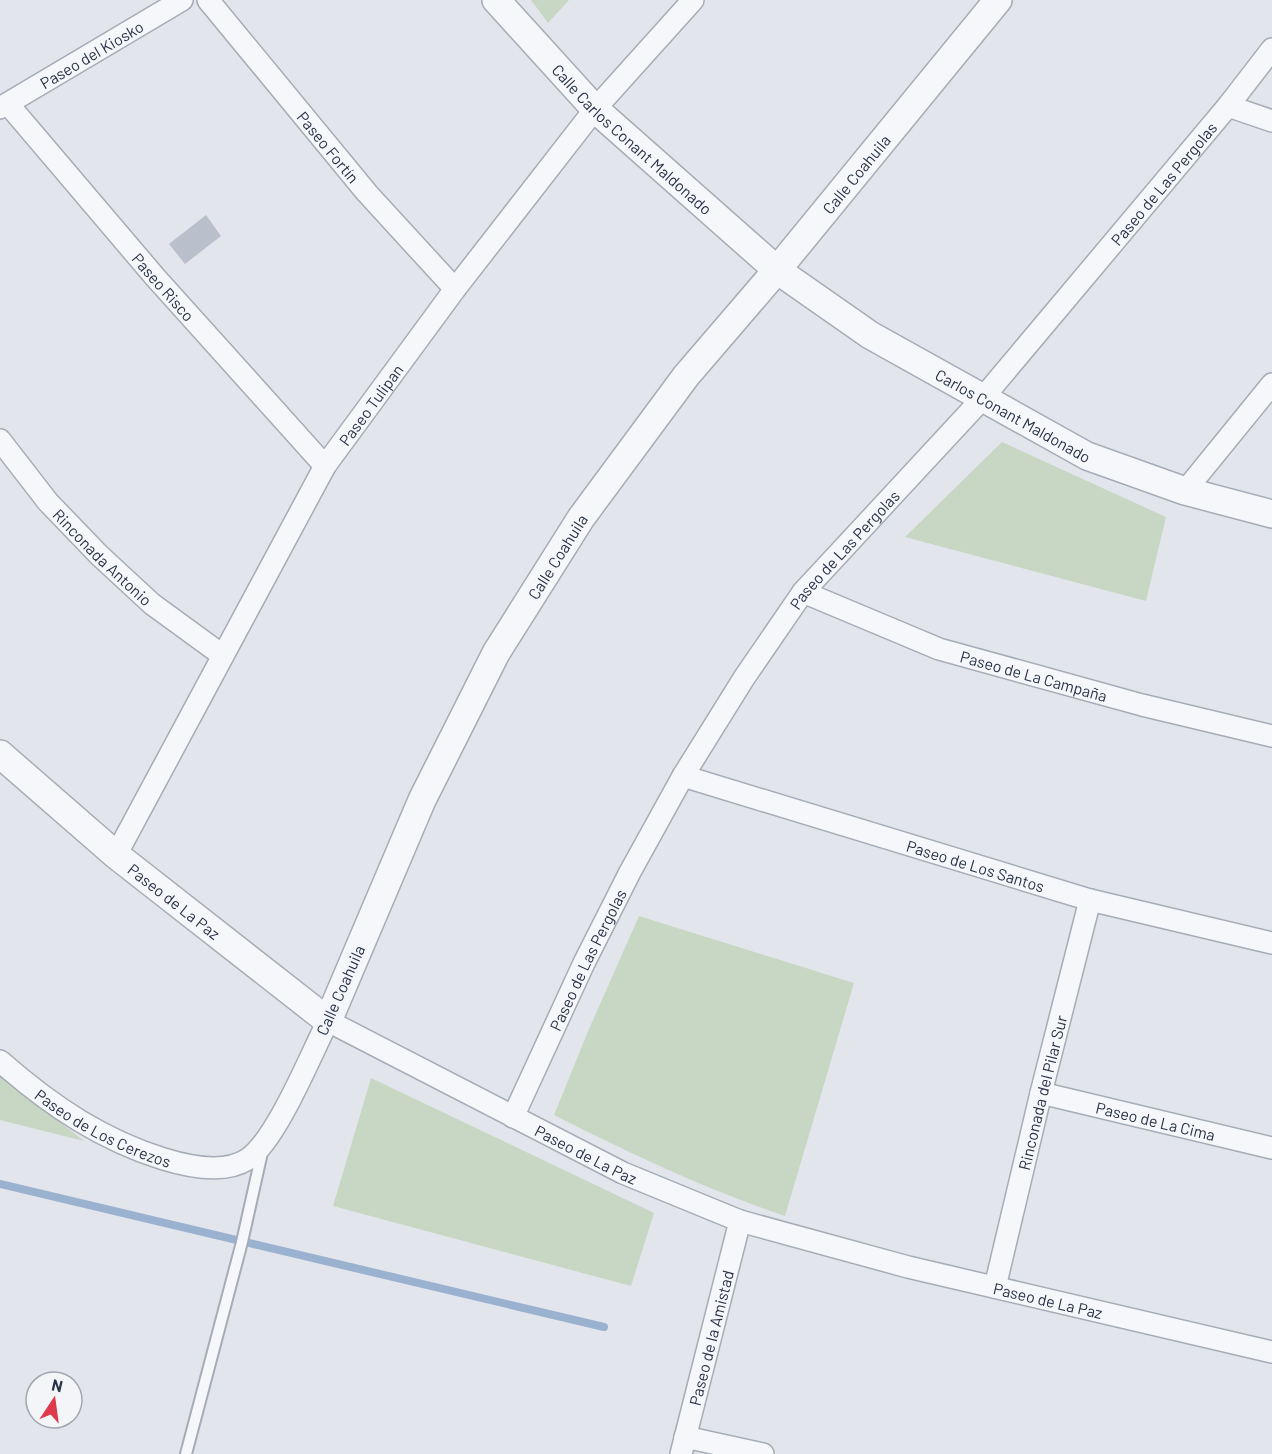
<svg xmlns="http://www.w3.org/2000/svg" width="1272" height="1454" viewBox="0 0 1272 1454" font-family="Barlow,sans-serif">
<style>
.green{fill:#c7d7c3}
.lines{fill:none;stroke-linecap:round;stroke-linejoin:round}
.stream{stroke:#9ab2d0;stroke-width:8}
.building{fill:#b9bfcb}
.service-casing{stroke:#a6acb7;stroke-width:14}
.minor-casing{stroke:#a6acb7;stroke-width:24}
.tertiary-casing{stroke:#a6acb7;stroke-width:30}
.service{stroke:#f6f7fa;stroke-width:10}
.minor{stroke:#f6f7fa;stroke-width:21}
.tertiary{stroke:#f6f7fa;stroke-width:27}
.labels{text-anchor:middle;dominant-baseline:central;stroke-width:6;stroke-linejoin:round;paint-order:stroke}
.street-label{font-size:16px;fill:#283247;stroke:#f3f5f9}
</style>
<rect width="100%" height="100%" fill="#e2e6ec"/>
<path class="green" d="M531 0H569L548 23Z
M1002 442 1166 517 1146 601 905 537Z
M639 916 854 983 785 1216C705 1189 629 1153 554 1115L589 1029Z
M0 1075 84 1141 0 1120Z
M371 1078 654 1213 631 1286 333 1206Z"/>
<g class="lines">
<path class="stream" d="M0 1184 604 1327"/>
</g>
<path class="building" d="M206 215 221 236 185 264 169 244Z"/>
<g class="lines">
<g class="service-casing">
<path id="service" d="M186 1454 242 1242 263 1148"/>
</g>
<g class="minor-casing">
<g id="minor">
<path id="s1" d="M208 0 367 193 455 289"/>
<path id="s2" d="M8 104 155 277 325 466"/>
<path d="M1228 106 1272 121"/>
<path id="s3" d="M0 108 182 0"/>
<path id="s4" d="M0 440 48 502 99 555 152 604 222 655"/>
<path d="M1185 491 1272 384"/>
<path id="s5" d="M803 592 939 649 1142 705 1272 736"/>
<path id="s6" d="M683 776 1090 900 1272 943"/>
<path id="s7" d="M116 855 325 466 455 289 595 109 693 0"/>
<path id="s8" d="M0 1061C25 1083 52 1104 80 1121 118 1144 207 1186 248 1159 277 1139 311 1054 328 1021L623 1173 740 1221 908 1267 1272 1352"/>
<path id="s9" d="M1041 1093 1272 1148"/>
<path id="s10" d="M513 1117 584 963 630 872 683 776 744 678 803 592 982 399 1228 106 1272 49"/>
<path id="s11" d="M995 1287 1041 1093 1090 900"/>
<path d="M685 1437 763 1454"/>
<path id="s12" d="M681 1454 740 1221"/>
</g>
</g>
<g class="tertiary-casing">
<g id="tertiary">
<path id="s13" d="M496 0 595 109 777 270 870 335 1087 456 1185 491 1272 514"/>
<path id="s14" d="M0 754 116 855 328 1021 422 800 496 653 581 518 686 376 777 270 998 0"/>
</g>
</g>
<use href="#service" class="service"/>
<use href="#minor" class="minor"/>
<use href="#tertiary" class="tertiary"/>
</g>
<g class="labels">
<g class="street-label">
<text stroke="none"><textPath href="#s3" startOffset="106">Paseo del Kiosko</textPath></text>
<text stroke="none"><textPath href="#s13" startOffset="195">Calle Carlos Conant Maldonado</textPath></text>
<text stroke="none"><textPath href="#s1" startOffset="190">Paseo Fortín</textPath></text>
<text stroke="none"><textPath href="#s14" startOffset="1428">Calle Coahuila</textPath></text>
<text stroke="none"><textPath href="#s10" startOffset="1146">Paseo de Las Pergolas</textPath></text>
<text stroke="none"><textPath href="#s2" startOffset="240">Paseo Risco</textPath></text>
<text stroke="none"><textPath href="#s7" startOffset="518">Paseo Tulipan</textPath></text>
<text stroke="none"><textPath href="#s13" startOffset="668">Carlos Conant Maldonado</textPath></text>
<text stroke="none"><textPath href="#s10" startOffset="660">Paseo de Las Pergolas</textPath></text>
<text stroke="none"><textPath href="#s4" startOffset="156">Rinconada Antonio</textPath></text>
<text stroke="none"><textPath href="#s14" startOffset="942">Calle Coahuila</textPath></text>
<text stroke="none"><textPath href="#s5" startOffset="246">Paseo de La Campaña</textPath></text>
<text stroke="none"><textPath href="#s6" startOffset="306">Paseo de Los Santos</textPath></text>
<text stroke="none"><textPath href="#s14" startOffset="228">Paseo de La Paz</textPath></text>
<text stroke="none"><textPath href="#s10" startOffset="174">Paseo de Las Pergolas</textPath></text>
<text transform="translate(340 990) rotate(-66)">Calle Coahuila</text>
<text stroke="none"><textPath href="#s11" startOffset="200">Rinconada del Pilar Sur</textPath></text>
<text stroke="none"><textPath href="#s9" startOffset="118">Paseo de La Cima</textPath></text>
<text stroke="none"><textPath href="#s8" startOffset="124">Paseo de Los Cerezos</textPath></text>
<text stroke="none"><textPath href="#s8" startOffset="730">Paseo de La Paz</textPath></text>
<text stroke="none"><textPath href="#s8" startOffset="1216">Paseo de La Paz</textPath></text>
<text stroke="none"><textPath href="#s12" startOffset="120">Paseo de la Amistad</textPath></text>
</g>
</g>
<g transform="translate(54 1400) rotate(13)"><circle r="28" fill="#f3f5f9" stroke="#a2a7b2" stroke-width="1.5"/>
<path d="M0-4.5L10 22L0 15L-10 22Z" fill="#de3a4b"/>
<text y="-9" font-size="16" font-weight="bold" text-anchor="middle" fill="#283247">N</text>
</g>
</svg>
